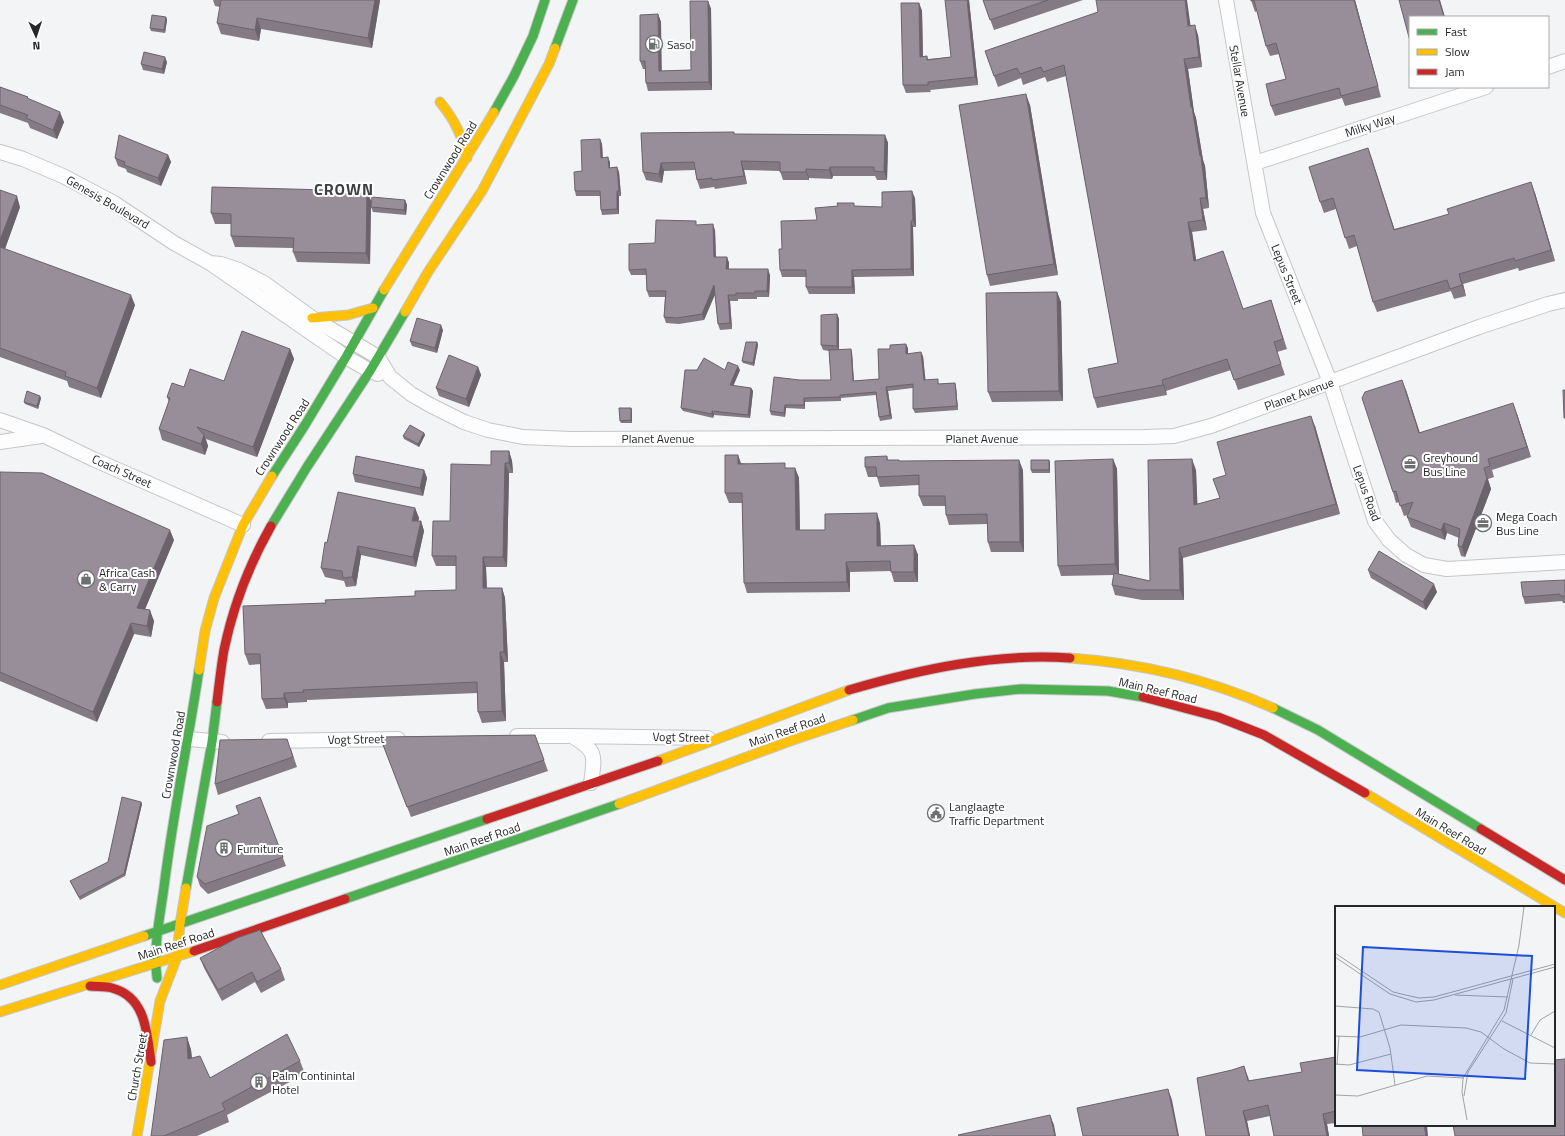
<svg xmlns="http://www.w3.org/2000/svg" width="1565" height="1136" viewBox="0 0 1565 1136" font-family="'Titillium Web',sans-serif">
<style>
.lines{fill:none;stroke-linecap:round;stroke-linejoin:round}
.street-casing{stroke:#c5c6c7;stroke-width:16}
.fast-casing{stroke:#c5c6c7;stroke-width:11}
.slow-casing{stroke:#c5c6c7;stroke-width:11}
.jam-casing{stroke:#c5c6c7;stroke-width:11}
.street{stroke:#fdfdfe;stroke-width:14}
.fast{stroke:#4caf50;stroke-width:9}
.slow{stroke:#ffc107;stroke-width:9}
.jam{stroke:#c62828;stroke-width:9}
.wall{fill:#837a84}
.shaded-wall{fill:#6a636c}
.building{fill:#988e9a;stroke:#6a636c}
.labels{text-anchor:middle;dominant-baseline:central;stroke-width:4;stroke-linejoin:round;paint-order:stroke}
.poi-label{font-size:12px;fill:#262728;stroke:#fff;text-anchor:start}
.street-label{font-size:12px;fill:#262728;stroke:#fff}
.district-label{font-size:16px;font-weight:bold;letter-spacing:1px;fill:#3f4043;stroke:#fff}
.inset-road{fill:none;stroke:#a0a2a4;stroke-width:1}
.view{fill:#1d4ed8;fill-opacity:0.15;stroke:#1d4ed8;stroke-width:2}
.inset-edge{fill:none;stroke:#262728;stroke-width:2}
</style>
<rect width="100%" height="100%" fill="#f2f4f6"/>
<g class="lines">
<g class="street-casing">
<path id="street" d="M1226 0 1263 213 1330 382 1375 521 1389 540 1406 555 1424 565 1447 569 1565 562
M1548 67 1565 61
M0 152 23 159 63 176 114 203 174 243 210 263 346 357 370 371 378 374
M1255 163 1486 87
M210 263 221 264 239 270 264 283 312 318 378 357 390 377 411 394 430 405 464 422 488 430 523 437 571 439 1144 437 1174 436 1211 426 1479 327 1548 304 1565 300
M0 420 43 435 93 459 243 525
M0 442 41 436
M517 736H572L708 738
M572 736C597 751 595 755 591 783
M189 739 222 742
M269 741 398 739"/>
</g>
<g class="fast-casing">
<path id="fast" d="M555 48 573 0
M494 112 514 76 533 36 545 0
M272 476 305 425 346 357 384 290
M271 526 307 467 370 371 405 312
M1273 708 1318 730 1481 829
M853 720 888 708 975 694 1021 689 1108 691 1143 697
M186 888 212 742 217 702
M345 899 619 804
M144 936 487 819
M157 978C153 948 160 917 164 887 173 814 188 743 199 670"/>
</g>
<g class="slow-casing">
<path id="slow" d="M440 102C454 119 463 136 467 158
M384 290C420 231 458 172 494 112
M405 312 428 272 482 191 549 64 555 48
M312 318 348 315 373 308
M1070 658C1140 663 1208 679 1273 708
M199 670 205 631 214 598 243 525 272 476
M658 761 849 690
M1365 793 1565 913
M619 804 793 740 853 720
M0 985 144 936
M0 1012 194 951
M137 1136 160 1001 177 957 180 924 186 888"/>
</g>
<g class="jam-casing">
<path id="jam" d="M849 690C921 669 995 653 1070 658
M1143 697 1218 717 1264 735 1365 793
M217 702C219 685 221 667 224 650 233 606 249 565 271 526
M487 819 658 761
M1481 829 1565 880
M194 951 345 899
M90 986C97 987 105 986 112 988 146 997 147 1033 151 1062"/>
</g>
<use href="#street" class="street"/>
<use href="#fast" class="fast"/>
<use href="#slow" class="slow"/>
<use href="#jam" class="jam"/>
</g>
<path class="wall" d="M213 0H380L372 48 261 29 259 41 221 34 217 23 220 7 215 6Z
M969 0 978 85 930 90 931 92 906 93 903 85 919 3 922 11 923 56H927L928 59 951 57Z
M983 0H1083L994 30Z
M1251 0H1355L1381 97 1345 106 1342 98 1275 116 1271 106 1286 79 1279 54 1270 56 1266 46 1257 11 1255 12Z
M708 1 711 9 712 90 648 91 646 83 645 69H643L640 61 658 14 661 22V71L691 70Z
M166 17 167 20 165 33 151 31 150 28Z
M1190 25 1198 35 1202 67 1188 69 1194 112 1196 118 1203 160 1205 166 1209 208 1203 209 1207 230 1192 232 1196 261 1243 309 1271 300 1287 349 1277 352 1285 375 1238 390 1231 370 1166 391 1167 395 1097 408 1094 398 1118 363 1066 76 1047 82 1045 77 1023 85 1021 78 998 87 985 51Z
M167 62 164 74 143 70 141 64Z
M0 87 28 97V99L64 122 57 139 30 128 28 123 0 113Z
M1030 105 1058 275 990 286 987 275Z
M734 132V134L885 135 888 143 887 180H877L875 176H833L832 179 809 178V180H783L780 171 744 170 747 184 715 189 714 187 700 189 697 180 695 170 664 171 662 183 646 180 643 172 641 133Z
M600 139 602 144 603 158 610 162V168L617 167 619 172 621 196H619V214L602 215 601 210 600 196H576L575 191 582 171Z
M1368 148 1394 229 1535 193 1555 261 1519 271 1518 268 1463 284 1466 296 1454 299 1451 291 1377 312 1373 302 1357 246 1349 249 1336 209 1324 213 1320 202Z
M168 155 171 162 161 186 127 172 126 169 118 166 115 158Z
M0 190 20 207 5 249 135 305 101 398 69 387 67 381 0 357Z
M367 191 371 201 370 264 297 262 293 252V248L235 247 231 236V224H215L211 213Z
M915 198 916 227H913L914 276 854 277 855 294H809L806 287V277H782L780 270 782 249 817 220 855 206 882 207Z
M405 200 407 205 406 215 373 212 371 207Z
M697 225 715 230 716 257H727L729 263V269L770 275 769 297H757V299H738V301H730L732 329 720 330 718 324 715 294 704 320 679 324 666 323 664 317 665 297H649L647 291 646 275H631L629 270 655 243Z
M1057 292 1061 302 1063 401 992 402 988 392Z
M837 314 839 319V349L852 352 854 381 879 379 890 349 908 348V354L923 356 925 380 939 383V384L955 383 956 387 958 410 915 413 913 409V388L888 391 892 419 880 421 879 417 876 395 841 398V401L805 402V409L786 408 785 417 771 415 770 411 800 380H831L829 351 823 350 821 345Z
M443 330 437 353 412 346 410 341Z
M757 342 758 345 754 366 743 363 742 361Z
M290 349 294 359 257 457 206 439 208 446 205 455 162 440 159 429 169 402 167 397 184 387 224 381Z
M478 367 481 375 469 407 439 396 436 388Z
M725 370H740L733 386 751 388 753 391 750 418 714 415 713 418 683 411 681 408Z
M1406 390 1420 433 1517 414 1531 457 1492 470 1494 477 1488 479 1491 489 1465 557 1461 556 1458 546 1459 538 1447 533 1445 540 1411 527 1407 517 1408 515 1404 516 1399 502 1396 503 1393 492Z
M41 398 38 409 25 404 24 402Z
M631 408 632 410V423H621L620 421Z
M1315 426 1340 514 1183 558 1184 600H1142L1115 595 1112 585 1114 575 1061 576 1058 566 1113 459 1117 469 1119 574 1150 581 1196 470 1197 504 1220 498 1226 475Z
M424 433 425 435 419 447 404 439 403 436Z
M509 451 512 461 513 473H509L507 567H486L487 588H502L505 598 508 662H504L506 721 482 723 478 712 477 693 307 700V702L288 703V708L266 709 262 699 261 664 249 665 245 654 326 603 415 596 456 590V566H436L432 556 450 521 491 465Z
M738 455 741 463 787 468H795L799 478 800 530H825L880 523 881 546 914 545 918 555V582H894L891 571 850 572V592L747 593 744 583 742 503H729L725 493Z
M887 456 888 460H899L900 461 1023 470 1024 552H991L988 542 987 524 949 525 946 515V506H923L919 496V485L880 487 877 477H868L865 467Z
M1050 462V473H1032L1031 470Z
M424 470 427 478 423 496 355 482 353 474Z
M0 472 174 540 145 609 154 621 151 637 134 634 97 722 0 681Z
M415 508 419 518 418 521H421L424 531 416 567 361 555 356 586 346 587 344 581 325 577 321 568 327 543Z
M1368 570 1437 592 1426 610 1371 578Z
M1565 580V603H1563L1562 601 1525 604 1523 597Z
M535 735 548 771 411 817 380 737Z
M291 749 297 767 218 795 215 784Z
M260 797 286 866 208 894 200 886 197 877 239 814Z
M141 802 142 804 125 876 80 900 70 881 108 862Z
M200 958 281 969 285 980 261 993 255 982 222 1001 204 968Z
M187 1037 191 1050 192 1058 210 1078 300 1061 305 1074 227 1115 229 1122 197 1136H151Z
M1336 1057V1123L1327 1124 1329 1136H1274L1270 1116 1247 1121 1250 1136H1206L1232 1070 1248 1077 1249 1081 1302 1072Z"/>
<path class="shaded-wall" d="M375 0H380L372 48 368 38Z
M967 0H969L978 85 975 77Z
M1185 0H1187L1192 36 1188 26Z
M1354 0H1355L1381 97 1378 86Z
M1439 0H1440L1445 17H1444Z
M708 1 711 9 712 90 709 82Z
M919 3 922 11 923 64 920 57Z
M658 14 661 22 662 79 659 71Z
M166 17 167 20 165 33 164 30Z
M257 18 261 29 259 41 255 30Z
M1195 25 1198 35 1202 67 1199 57Z
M165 57 167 62 164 74 162 69Z
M1184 59 1188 69 1194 112 1196 118 1203 160 1205 166 1209 208 1206 198 1200 156 1191 107Z
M1026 94 1030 105 1058 275 1054 264Z
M60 112 64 122 57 139 53 130Z
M885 135 888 143 887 180 884 172Z
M600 139 602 144 603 163 601 158Z
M1368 148 1372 159 1398 240 1394 230Z
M168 155 171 162 161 186 158 178Z
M608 157 610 162V173L609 168Z
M741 161 744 170 747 184 744 176Z
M661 163 664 171 662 183 659 174Z
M617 167 619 172 621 196 619 191Z
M830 167 833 176 832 179 829 170Z
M806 169 809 178V180L806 172Z
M1531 182 1535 193 1555 261 1551 250Z
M367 191 371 201 370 264 366 253Z
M617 191 619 196V214L617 209Z
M912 191 915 198 916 227 913 220Z
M17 196 20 207 2 257 0 253V240Z
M1200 198 1203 209 1207 230 1203 220Z
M405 200 407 205 406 215 404 210Z
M911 221 913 227 914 276 911 269Z
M1188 222 1192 232 1198 272 1194 261Z
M713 224 715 230 716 263 714 257Z
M727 257 729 263V275L726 269Z
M768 269 770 275 769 297 767 291Z
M852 270 854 277 855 294 852 287Z
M1459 274 1463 284 1466 296 1462 285Z
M714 285 717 290 704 320 702 314Z
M1057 292 1061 302 1063 401 1059 391Z
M131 295 135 305 101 398 97 388Z
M728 295 730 301 732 329 730 323Z
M837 314 839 319V351L837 346Z
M441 325 443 330 437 353 435 348Z
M757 342 758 345 754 366 753 363Z
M906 344 908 348V358L906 354Z
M290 349 294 359 257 457 253 447Z
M851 349 852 352 854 385 853 381Z
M921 352 923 356 926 384 924 380Z
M738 366 740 370 732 389 730 385Z
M478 367 481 375 469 407 466 399Z
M1162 380 1166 391 1167 395 1163 385Z
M1402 380 1406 390 1423 444 1419 433Z
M955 383 956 387 958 410 957 406Z
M886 387 888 391 892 419 890 415Z
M751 388 753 391 750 418 748 415Z
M40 396 41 398 38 409 37 406Z
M804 398 805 402V409L804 405Z
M1513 403 1517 414 1531 457 1527 447Z
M785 405 786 408 785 417 784 413Z
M631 408 632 410V423L631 420Z
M712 411 714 415 713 418 712 414Z
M1311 416 1315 426 1340 514 1336 504Z
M424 433 425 435 419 447 418 444Z
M204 435 208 446 205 455 201 444Z
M509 451 512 461 513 473 509 463Z
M738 455 741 465 738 464Z
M1113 459 1117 469 1119 575 1115 564Z
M1192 459 1196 470 1198 516 1194 505Z
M1019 460 1023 470 1024 552 1020 542Z
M1049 460 1050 462V473L1049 470Z
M505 463 509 473 507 567 503 557Z
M795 468 799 478 800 540 796 530Z
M1484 468 1491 489 1465 557 1462 547Z
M424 470 427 478 423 496 420 488Z
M415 508 419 518 416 531 412 521Z
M877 513 880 523 881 556 877 546Z
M421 521 424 531 416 567 413 557Z
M1444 523 1447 533 1445 540 1441 530Z
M170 530 174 540 141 619 137 608Z
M914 545 918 555V582L914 572Z
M358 546 361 555 356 586 352 577Z
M1179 548 1183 558 1184 600 1180 590Z
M483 557 486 567 487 599 483 588Z
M846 562 850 572V592L847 582Z
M1434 584 1437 592 1426 610 1423 602Z
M502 588 505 598 508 662 504 652Z
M150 610 154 621 151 637 147 626Z
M131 623 134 634 97 722 93 712Z
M500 652 504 662 506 721 502 711Z
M284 693 288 703V708L284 698Z
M141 802 142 804 125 876 124 874Z
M187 1037 191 1050 193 1071 188 1059Z
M1244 1066 1248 1077 1251 1091 1248 1081Z
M1168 1089 1172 1100 1179 1136H1178Z
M1243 1111 1247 1121 1250 1136H1249Z
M1323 1114 1327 1124 1329 1136H1327Z
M1050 1115 1054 1125 1056 1136H1055Z
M1424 1125H1427L1428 1136H1426Z"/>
<path class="building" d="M221 0H375L368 38 257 18 255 30 217 23Z
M945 0H967L975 77 928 82V85H903L901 3H919L920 57 927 56V60L951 57Z
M983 0H1048L990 20Z
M1096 0H1185L1188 26 1195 25 1199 57 1184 59 1191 107H1192L1200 156H1201L1206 198H1200L1203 220 1188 222 1194 261 1223 251 1243 309 1271 300 1283 339 1274 342 1281 364 1234 380 1227 359 1162 380 1163 385 1094 398 1088 369 1118 363 1064 65 1043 72 1041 67 1020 74 1017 68 994 76 985 51 1098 12Z
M1251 0H1354L1378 86 1341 96 1339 88 1271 106 1266 84 1286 79 1276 43 1266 46 1254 0 1251 1Z
M1399 0H1439L1444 17H1410V41Z
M690 1H708L709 82 646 83 645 61H640V15L658 14 659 71 691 70Z
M152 15 166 17 164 30 150 28Z
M144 52 165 57 162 69 141 64Z
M0 87 28 97 27 98 60 112 53 130 26 118 28 115 0 105Z
M1026 94 1054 264 987 275 959 105Z
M734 132V134L885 135 884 172 874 171V167H830L829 170 806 169V172H780V162L741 161 744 176 712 180V178L697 180 694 162 661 163 659 174 643 172 641 133Z
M119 135 168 155 158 178 124 165 125 162 115 158Z
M600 139 601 158 608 157 609 168 617 167 619 191H617V209L601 210 600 191H575L574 172 582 171 581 140Z
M1368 148 1394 230 1449 214 1447 209 1531 182 1551 250 1515 261 1514 258 1459 274 1462 285 1450 289 1447 280 1373 302 1354 235 1345 238 1333 198 1320 202 1309 167Z
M212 187 367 191 366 253 293 252 294 238 231 236V214L211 213Z
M0 190 17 196 0 240Z
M912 191 913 220 911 221V269L852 270V287H806V270H780L779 249H782L781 221 817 220 815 208 838 206 837 203H854V206L882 207V192Z
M372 197 405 200 404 210 371 207Z
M656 220 696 221V225L713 224 714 257H727L726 269H768L767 291H755V293H736V295H728L730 323 718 324 714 285 702 314 677 318 664 317 666 291H647L646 269 629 270V244L655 243Z
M0 247 131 295 97 388 65 376 66 372 0 348Z
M1057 292 1059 391 988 392 986 293Z
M837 314V346L821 345V315Z
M417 318 441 325 435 348 410 341Z
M242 331 290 349 253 447 197 427 204 435 201 444 159 429 170 398 167 397 172 383 184 387 190 369 224 381Z
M746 342H757L753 363 742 361Z
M906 344V354L921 352 924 380 938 379V384L955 383 957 406 913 409V384L886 387 890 415 879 417 876 392 840 395V397L804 398V405H785L784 413 770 411 774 377 800 380H831L829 350 851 349 853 381 879 379 878 349H890V345Z
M449 355 478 367 466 399 436 388Z
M704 358 725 370 728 362 738 366 730 385 751 388 748 415 712 411V414L681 408 685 370H697Z
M1402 380 1419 433 1513 403 1527 447 1488 459 1490 466 1484 468 1487 478 1462 547 1458 546 1460 529 1444 523 1441 530 1407 517 1413 502 1400 506 1396 491 1393 492 1362 398 1365 392Z
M1563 390H1565V418H1564Z
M27 391 40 396 37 406 24 402Z
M619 408H631V420L620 421Z
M1311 416 1336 504 1179 548 1180 590H1138L1112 585 1114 573 1150 581 1148 460 1192 459 1194 505 1220 498 1213 479 1226 475 1217 442Z
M410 425 424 433 418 444 403 436Z
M491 451H509V463H505L503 557H483V588H502L504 652H500L502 711 478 712 477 682 303 690 304 692 284 693V698L262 699 260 654H245L243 606 326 603 325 600 415 596V591L456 590V556H432L433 521H450L451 464 491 465Z
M725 455H738V464L785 463V468H795L796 530H825V514L877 513V546L914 545V572H891L890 561 846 562 847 582 744 583 742 493H725Z
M356 456 424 470 420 488 353 474Z
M887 456V460H899V461L1019 460 1020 542H988L987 514 946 515 945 496H919V475L877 477 876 467H865V457Z
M1113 459 1115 564 1058 566 1055 461Z
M1031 460H1049V470H1031Z
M0 472 42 473 170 530 137 608 150 610 147 626 131 623 93 712 0 672Z
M338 492 415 508 412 521H421L413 557 358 546 352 577 343 578 342 571 321 568 325 542 327 543Z
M1379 551 1434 584 1423 602 1368 570Z
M1565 580V596H1560V594L1523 597 1521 582Z
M535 735 544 760 407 807 380 737Z
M287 739 293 757 215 784 220 740Z
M122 797 141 802 124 874 79 897 70 881 108 862Z
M260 797 283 857 205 884 197 877 207 826 239 814 236 806Z
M260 930 281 969 257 982 252 972 218 990 200 958 237 938Z
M287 1034 300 1061 222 1103 225 1110 164 1136H151L164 1040 187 1037 188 1059 200 1056 210 1078Z
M1336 1057V1111L1323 1114 1327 1136H1274L1268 1105 1243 1111 1249 1136H1206L1197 1078 1232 1070 1244 1066 1248 1081 1302 1072 1300 1063Z
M1565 1059V1136H1455L1453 1125H1554V1060Z
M1168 1089 1178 1136H1083L1077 1108Z
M1050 1115 1055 1136H959L958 1135Z
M1362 1125H1424L1426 1136H1363Z"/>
<defs>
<g id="fuel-ring" transform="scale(0.9)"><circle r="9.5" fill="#fff" stroke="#6d6f70" stroke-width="1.5"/><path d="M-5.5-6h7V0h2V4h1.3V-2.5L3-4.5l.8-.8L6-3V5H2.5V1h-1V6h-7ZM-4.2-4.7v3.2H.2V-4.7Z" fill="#6d6f70"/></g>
<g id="office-ring" transform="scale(0.9)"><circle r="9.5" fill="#fff" stroke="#6d6f70" stroke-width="1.5"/><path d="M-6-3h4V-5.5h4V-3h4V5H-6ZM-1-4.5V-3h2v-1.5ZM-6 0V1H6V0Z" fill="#6d6f70"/></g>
<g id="shop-ring" transform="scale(0.9)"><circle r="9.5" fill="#fff" stroke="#6d6f70" stroke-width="1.5"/><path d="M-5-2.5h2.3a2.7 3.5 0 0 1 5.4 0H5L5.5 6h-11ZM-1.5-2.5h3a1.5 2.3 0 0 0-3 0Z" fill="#6d6f70"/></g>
<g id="civic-ring" transform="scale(0.9)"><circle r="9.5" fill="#fff" stroke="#6d6f70" stroke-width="1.5"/><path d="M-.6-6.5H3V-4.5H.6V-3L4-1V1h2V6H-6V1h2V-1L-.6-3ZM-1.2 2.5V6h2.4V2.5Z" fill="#6d6f70"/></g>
<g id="building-ring" transform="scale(0.9)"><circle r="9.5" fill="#fff" stroke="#6d6f70" stroke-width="1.5"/><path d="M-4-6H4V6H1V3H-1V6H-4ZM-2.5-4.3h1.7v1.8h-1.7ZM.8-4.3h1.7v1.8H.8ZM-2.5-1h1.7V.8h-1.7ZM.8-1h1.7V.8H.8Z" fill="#6d6f70"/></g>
</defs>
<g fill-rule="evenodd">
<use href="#fuel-ring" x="654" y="44"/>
<use href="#office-ring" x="1410" y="464"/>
<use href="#office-ring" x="1483" y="523"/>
<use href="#shop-ring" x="86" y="579"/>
<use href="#civic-ring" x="936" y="813"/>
<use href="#building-ring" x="224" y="848"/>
<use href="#building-ring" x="259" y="1082"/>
</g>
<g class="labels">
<g class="poi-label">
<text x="667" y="44">Sasol</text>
<text x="1423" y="457">Greyhound<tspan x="1423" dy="14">Bus Line</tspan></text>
<text x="1496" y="516">Mega Coach<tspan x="1496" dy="14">Bus Line</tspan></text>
<text x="99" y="572">Africa Cash<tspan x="99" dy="14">&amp; Carry</tspan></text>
<text x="949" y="806">Langlaagte<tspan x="949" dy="14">Traffic Department</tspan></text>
<text x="237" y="848">Furniture</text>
<text x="272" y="1075">Palm Continintal<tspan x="272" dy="14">Hotel</tspan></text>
</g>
<g class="street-label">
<text transform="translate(1240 81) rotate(80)">Stellar Avenue</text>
<text transform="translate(1370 125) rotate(-18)">Milky Way</text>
<text transform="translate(450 160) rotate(-58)">Crownwood Road</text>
<text transform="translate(108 202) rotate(30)">Genesis Boulevard</text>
<text transform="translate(1287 274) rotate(68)">Lepus Street</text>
<text transform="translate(1299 394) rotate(-20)">Planet Avenue</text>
<text transform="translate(282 437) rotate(-57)">Crownwood Road</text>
<text x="658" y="438">Planet Avenue</text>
<text x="982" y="438">Planet Avenue</text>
<text transform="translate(122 471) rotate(24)">Coach Street</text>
<text transform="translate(1367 493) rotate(70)">Lepus Road</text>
<text transform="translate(1158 690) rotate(13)">Main Reef Road</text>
<text transform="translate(787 730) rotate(-19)">Main Reef Road</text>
<text transform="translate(681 737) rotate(1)">Vogt Street</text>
<text transform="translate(356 739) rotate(-1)">Vogt Street</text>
<text transform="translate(173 755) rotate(-80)">Crownwood Road</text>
<text transform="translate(1451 831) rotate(31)">Main Reef Road</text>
<text transform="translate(482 839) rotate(-19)">Main Reef Road</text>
<text transform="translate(176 944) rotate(-18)">Main Reef Road</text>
<text transform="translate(137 1067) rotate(-80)">Church Street</text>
</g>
<g class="district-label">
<text x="344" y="189">CROWN</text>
</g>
</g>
<g transform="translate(1335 906)">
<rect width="220" height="220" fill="#f2f4f6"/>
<path class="inset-road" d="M0 47 58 86 84 92 99 91 220 58M0 51 55 88 81 96 99 94 220 61M120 89 173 91M0 100 38 103 44 106 55 142 60 179M167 115 220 142M196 129 205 114 220 105M0 130 25 131 66 119 131 122 146 126 169 143M169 143 195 157 220 158M0 158 14 159 56 148M2 159 4 130M0 189 23 190 92 170 129 172M129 190 133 166 171 107 178 73M132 214 127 186 128 172 169 104 184 39 189 1"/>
<path class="view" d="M28 41 197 50 190 173 22 164Z"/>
<rect width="220" height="220" class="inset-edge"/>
</g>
<rect x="1409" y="16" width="140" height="72" fill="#ffffff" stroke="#a8a9a9"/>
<rect x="1417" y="29" width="20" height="6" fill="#4caf50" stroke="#a8a9a9"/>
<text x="1445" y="36" font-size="12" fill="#262728">Fast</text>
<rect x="1417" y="49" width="20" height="6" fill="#ffc107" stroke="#a8a9a9"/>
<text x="1445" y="56" font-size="12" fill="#262728">Slow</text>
<rect x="1417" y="69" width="20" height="6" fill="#c62828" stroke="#a8a9a9"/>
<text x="1445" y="76" font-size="12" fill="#262728">Jam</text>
<g transform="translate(36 36) rotate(177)" stroke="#ffffff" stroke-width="3" paint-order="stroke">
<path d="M0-3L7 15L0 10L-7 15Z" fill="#262728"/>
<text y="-6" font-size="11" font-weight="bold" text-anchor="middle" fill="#262728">N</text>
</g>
</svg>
